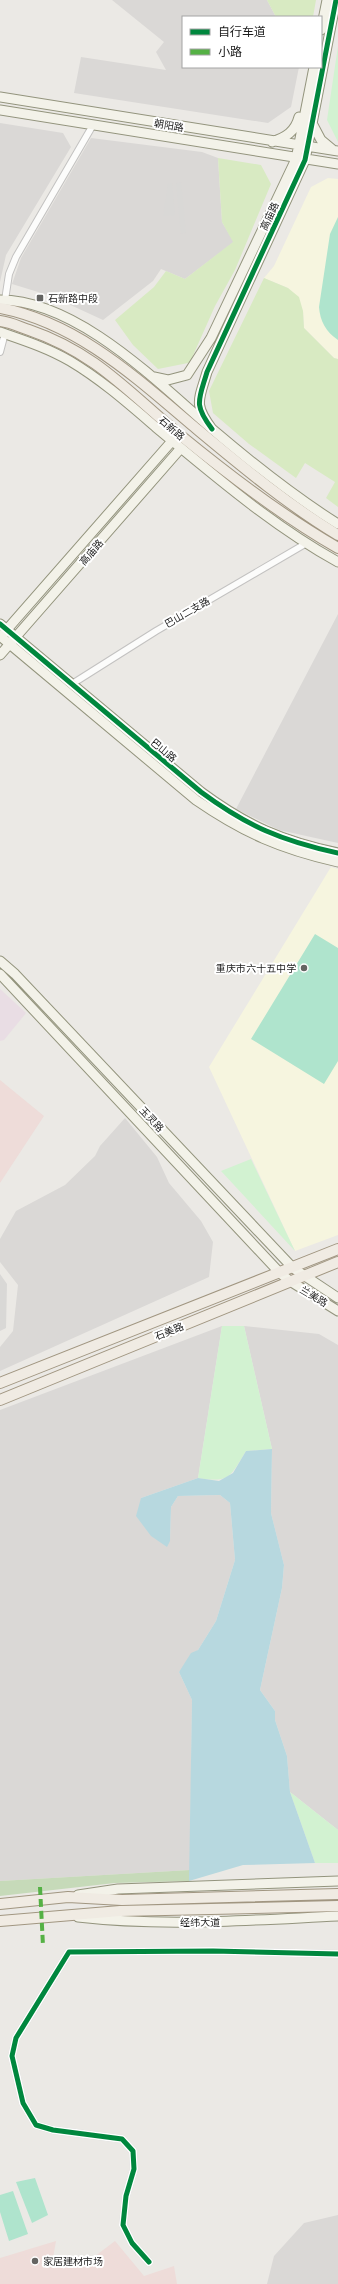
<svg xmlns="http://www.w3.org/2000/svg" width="338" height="2284" viewBox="0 0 338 2284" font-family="Manrope,'Noto Sans SC',sans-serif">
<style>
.residential{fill:#dad8d6}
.commercial{fill:#eedcd9}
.industrial{fill:#e9dde4}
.education{fill:#f6f5df}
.religious{fill:#d9d8d6}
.grass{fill:#d8eac2}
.forest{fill:#c6dab9}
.park{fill:#d2f2d1}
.pitch{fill:#afe4cd}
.water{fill:#b7d8df}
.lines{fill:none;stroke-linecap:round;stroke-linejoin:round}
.street-casing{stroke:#c3c2c1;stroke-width:8}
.secondary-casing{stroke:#93947d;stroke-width:11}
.primary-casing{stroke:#a19681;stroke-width:12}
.street{stroke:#fcfcfb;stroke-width:6}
.secondary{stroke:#f3f2e9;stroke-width:9}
.primary{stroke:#f0ebe3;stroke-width:10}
.quiet{stroke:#55b145;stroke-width:4;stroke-dasharray:8 4;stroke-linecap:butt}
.cycleway-casing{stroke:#fff;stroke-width:8}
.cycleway{stroke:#00873e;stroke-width:5}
.poi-dot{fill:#646462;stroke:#fff;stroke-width:1.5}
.labels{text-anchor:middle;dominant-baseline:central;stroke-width:4;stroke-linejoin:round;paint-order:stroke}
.street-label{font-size:10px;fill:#1c1c1c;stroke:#fff}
.poi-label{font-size:10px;fill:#1c1c1c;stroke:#fff;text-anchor:start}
</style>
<rect width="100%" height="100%" fill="#ebe9e5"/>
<path class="residential" d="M112 0H267L276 17H183V67H299L291 107 268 123 74 93 81 57 166 70 156 52 164 42Z
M0 123 63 133 71 147 6 255 0 282Z
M91 138 202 152 218 158 222 222 234 242 185 279 161 269 153 281 103 320 51 296 12 284 21 258Z
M338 614V843L279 830 236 809Z
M125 1118 157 1157 169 1183 201 1221 213 1242 209 1277 0 1371V1347L13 1331 18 1285 0 1262V1239L16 1211 65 1185 95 1156 100 1146Z
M222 1326 198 1478 141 1498 170 1541 171 1507 178 1496 220 1495 230 1503 235 1560 216 1621 198 1650 179 1672 192 1700 190 1870 0 1881V1410Z
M244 1326 319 1334 338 1345V1830L290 1792 287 1756 275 1720V1711L260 1690 282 1588 284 1565 271 1513 272 1449Z
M338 2215V2284H267L274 2256 304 2223Z"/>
<path class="commercial" d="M0 1080 44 1116 0 1183Z
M56 2241 53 2258 86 2263 115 2241 144 2276 174 2266 177 2284H0V2258Z"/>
<path class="industrial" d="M0 989 26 1013 4 1040 0 1041Z"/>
<path class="education" d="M328 178 338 179V359L334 358 304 328 303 311 288 288 264 278 274 266 311 187Z
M331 867 338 869V1235L295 1251 209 1067Z"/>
<path class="religious" d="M181 182 186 233 181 234 176 183Z
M172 183 175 215 163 216 168 184Z
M0 1274 7 1284 6 1328 0 1331Z"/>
<path class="grass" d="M267 0H316L313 17H276Z
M218 158 261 165 271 184 235 270 215 306 191 360 188 363 158 369 133 345 115 320 154 287 166 271 185 279 233 242 222 222Z
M264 278 288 288 299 297 303 311 304 328 334 358 338 359V507L326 498 335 482 305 463 296 478 249 444 213 413 209 391Z"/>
<path class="forest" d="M190 1870 189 1881 115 1883 0 1896V1881Z"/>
<path class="park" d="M338 46V142L327 120Z
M251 1159 295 1251 221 1171Z
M222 1326H244L272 1449 246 1451C230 1477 230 1483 198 1478Z
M290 1792 338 1830V1863H315Z"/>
<path class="pitch" d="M338 217V340C326 332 320 321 319 307L330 234Z
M315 934 338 948V1061L324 1084 251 1039Z
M35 2178 48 2215 32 2223 16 2182Z
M13 2191 28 2234 9 2241 0 2212V2195Z"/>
<path class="water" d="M272 1449 271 1513 284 1565 282 1588 260 1690 275 1711V1720L287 1756 290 1792 315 1863 243 1865 189 1881 192 1700 179 1672 191 1653 198 1650 216 1621 235 1560 230 1503 220 1495 178 1496 171 1507 170 1541 167 1547 151 1536 136 1516 141 1498 198 1478 219 1481 233 1473 246 1451Z"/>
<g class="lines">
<g class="street-casing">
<path id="street" d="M5 300 9 274 16 257 93 125
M0 352 5 333
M72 684 156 631 305 544
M149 2262 132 2243 123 2225 126 2196 134 2169 133 2151 122 2139 53 2130 36 2125 23 2103 12 2056 16 2038 69 1952 213 1951 338 1954"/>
</g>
<g class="secondary-casing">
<path id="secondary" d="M321 30 327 0
M0 97 338 151
M0 110 338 164
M312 123 321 140 333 150
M272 142C286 137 295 132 299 117
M0 300C77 300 157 382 212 429 252 463 293 496 338 524
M0 332C23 340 48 348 70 361 102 380 130 405 158 429 216 477 273 526 338 562
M154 377 168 380 187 375 211 338 296 159 314 67
M212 429C193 404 199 400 207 372L305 160 336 0
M0 624 201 792C247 826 282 841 338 853
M3 634 172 441
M0 636 196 800C244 833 281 849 338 862
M0 655 181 448
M0 961 15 974 293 1268 338 1298
M0 974 280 1273 290 1281 338 1311
M78 1895 118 1889 338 1881
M78 1917C164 1927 252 1920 338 1916"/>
</g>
<g class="primary-casing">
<path id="primary" d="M0 308C77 323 134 376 192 425 239 464 285 503 338 535
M0 321C10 322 20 327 29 330 96 353 128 392 180 435 230 476 282 516 338 548
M0 1383 338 1249
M0 1400 338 1262
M0 1904 68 1897 122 1900 338 1894
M0 1921 120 1911 338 1906"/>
</g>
<use href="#street" class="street"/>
<use href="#secondary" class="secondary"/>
<use href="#primary" class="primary"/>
<path class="quiet" d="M40 1887 43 1946"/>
<g class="cycleway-casing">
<path id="cycleway" d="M212 429C193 404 199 400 207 372L305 160 336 0
M0 624 201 792C247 826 282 841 338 853
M149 2262 132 2243 123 2225 126 2196 134 2169 133 2151 122 2139 53 2130 36 2125 23 2103 12 2056 16 2038 69 1952 213 1951 338 1954"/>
</g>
<use href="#cycleway" class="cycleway"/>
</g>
<g class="poi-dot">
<rect x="36" y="294" width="8" height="8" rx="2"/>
<circle cx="304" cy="968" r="4"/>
<circle cx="35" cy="2261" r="4"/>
</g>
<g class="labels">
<g class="street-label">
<text transform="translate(169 125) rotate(9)">朝阳路</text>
<text transform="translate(269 216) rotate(-65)">高庙路</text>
<text transform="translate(172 428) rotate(41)">石新路</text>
<text transform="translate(91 552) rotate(-49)">高庙路</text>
<text transform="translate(187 612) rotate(-30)">巴山二支路</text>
<text transform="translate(164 750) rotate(40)">巴山路</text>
<text transform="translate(152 1119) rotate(47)">玉灵路</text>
<text transform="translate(314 1296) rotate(31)">兰美路</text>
<text transform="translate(169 1331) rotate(-22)">石美路</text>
<text x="200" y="1922">经纬大道</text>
</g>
<g class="poi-label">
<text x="48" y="298">石新路中段</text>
<text x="296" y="968" text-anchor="end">重庆市六十五中学</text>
<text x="43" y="2261">家居建材市场</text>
</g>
</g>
<rect x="182" y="16" width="140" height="52" fill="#ffffff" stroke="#a4a4a4"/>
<rect x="190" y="29" width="20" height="6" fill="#00873e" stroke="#a4a4a4"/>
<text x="218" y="36" font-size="12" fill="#1c1c1c">自行车道</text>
<rect x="190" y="49" width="20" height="6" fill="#55b145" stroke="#a4a4a4"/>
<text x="218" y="56" font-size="12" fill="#1c1c1c">小路</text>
</svg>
